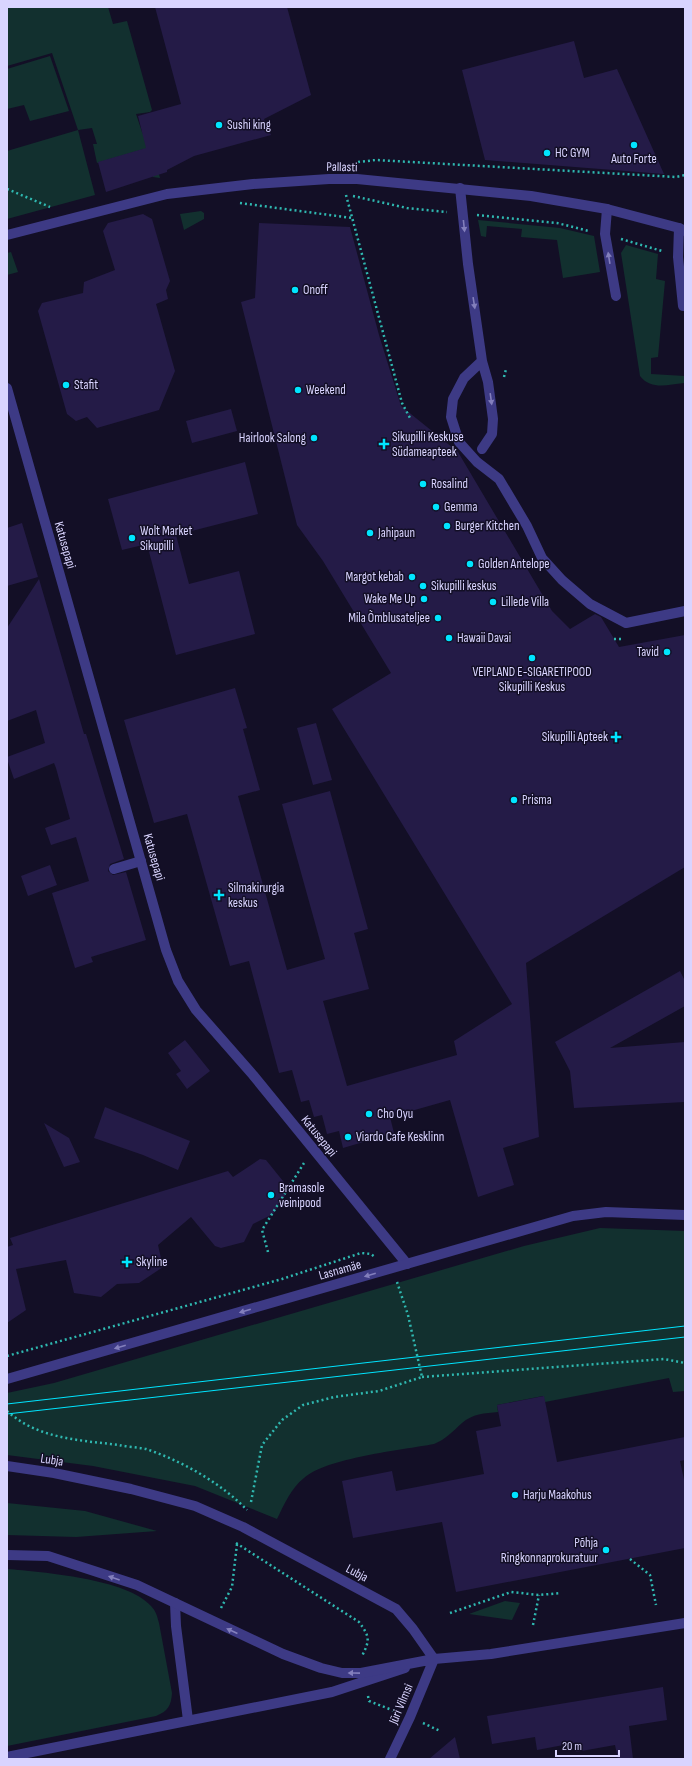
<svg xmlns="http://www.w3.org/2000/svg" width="692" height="1766" viewBox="0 0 692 1766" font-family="'Sofia Sans Condensed',sans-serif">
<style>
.green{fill:#12302f}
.building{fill:#241b47}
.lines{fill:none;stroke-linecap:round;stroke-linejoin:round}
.path{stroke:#2fb8b0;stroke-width:2.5;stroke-dasharray:2 3;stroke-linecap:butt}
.service{stroke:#3d3a85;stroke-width:10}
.minor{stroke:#3d3a85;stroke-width:10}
.tertiary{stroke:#3d3a85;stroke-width:10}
.tram{stroke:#00e5ff;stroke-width:1}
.oneway{fill:#837fbc}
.poi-dot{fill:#00e5ff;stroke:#130f26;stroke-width:1.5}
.labels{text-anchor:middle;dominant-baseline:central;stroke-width:3;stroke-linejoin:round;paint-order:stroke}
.poi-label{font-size:13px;fill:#d9d4ff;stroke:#130f26;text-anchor:start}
.street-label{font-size:13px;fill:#d9d4ff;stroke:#130f26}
</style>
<rect width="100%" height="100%" fill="#130f26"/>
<path class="green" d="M7 7H108L113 24 127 21 152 110 150 112 136 114 142 132 152 150 160 178 153 177 144 149 97 163 93 144H97L92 128 78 130 95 195 7 219V151L78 130 52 53 7 66Z
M50 56 69 111 30 121 24 105 7 109V69Z
M201 211 204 213V219L184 230 180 214Z
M478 220 560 228 594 236 600 272 563 278 557 240 521 237 522 229 487 226 486 237 481 236Z
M626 245 658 254 656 279 665 281 658 357 651 358V374L685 376 684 383C667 385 651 390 640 376L621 253Z
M11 252 18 272 7 275V253Z
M600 1228 685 1231V1391L673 1392 669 1378 545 1402 543 1396 497 1405 498 1412C485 1413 472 1414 462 1423 452 1432 446 1439 434 1444 402 1450 326 1458 304 1478 291 1488 284 1505 277 1519L195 1486 93 1466 7 1455V1393L54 1383 524 1246Z
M7 1503 85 1511 157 1531 76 1537 7 1535Z
M7 1569C42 1572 128 1579 151 1606 156 1611 157 1616 159 1623L172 1693C171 1706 168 1711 156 1716L7 1746Z
M505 1601 520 1603 512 1620 469 1614Z"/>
<path class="building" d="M155 7H287L311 95 264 119 271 135 194 156 167 170V172L106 192 98 162 146 148 138 116 181 104Z
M574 41 584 78 617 69 664 174 485 160 462 70Z
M143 214 152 219 170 281 166 290 168 299 156 304 175 371 159 410 97 428 87 417 76 421 67 414 38 311 42 303 83 293 84 282 115 270 103 231 108 223Z
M259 223 350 227 379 335 401 406 458 452 552 611 570 629 595 614 601 617 619 647 685 635V867L526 963 539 1137 503 1148 514 1185 478 1197 450 1100 390 1117 394 1133 343 1148 339 1131 327 1134 322 1115 314 1117 309 1100 301 1102 292 1070 279 1073 249 961 230 966 187 814 154 823 124 720 235 688 247 728 243 729 260 790 238 796 287 970 325 959 282 804 330 791 368 929 354 933 369 989 323 1001 347 1086 457 1055 454 1041 512 1004 332 709 391 673 323 561 297 525 241 302 255 298Z
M231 409 237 431 192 443 186 421Z
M245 462 258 514 176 535 189 584 239 571 255 634 176 655 147 544 122 550 108 499Z
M22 523 38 577 7 586V528Z
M39 579 84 734H86L124 859 110 864 108 871 113 875 126 872 146 940 91 957 93 962 75 968 52 893 89 881 76 837 51 845 45 828 70 819 56 768 54 763 14 779 7 759V757L45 743 36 710 7 721V628Z
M316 723 332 780 313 785 297 728Z
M50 865 57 885 28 896 21 876Z
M680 971 685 981V1006L610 1048 685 1042V1102L574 1108 570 1071 555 1042Z
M185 1040 210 1071 187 1089 176 1074 181 1071 168 1053Z
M105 1107 190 1141 178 1170 143 1155 94 1138Z
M44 1123 69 1138 80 1162 64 1167Z
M260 1159 266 1160 287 1186 288 1191 273 1214 253 1224 244 1242 221 1248 215 1246 191 1217 158 1245 163 1267 139 1283 117 1284 101 1297 74 1293 66 1260 16 1269 26 1310 7 1323V1247L13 1245 10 1238 228 1171 233 1177Z
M544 1396 557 1462 685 1437V1460L680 1461 685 1484V1548L456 1592 442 1522 353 1538 342 1481 392 1471 396 1491 484 1474 476 1431 501 1426 497 1405Z
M663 1687 667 1720 629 1726 633 1759H618L615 1745 576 1752 574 1743 537 1750 535 1737 492 1744 487 1716Z
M455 1737 460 1759H429Z"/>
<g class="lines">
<path class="path" d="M358 162 376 160 676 177 685 175
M7 189 50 207
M346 195 402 403 410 418
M353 196 407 208 447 212
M240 203 352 218
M477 215 557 223 589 231
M621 239 662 251
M504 377 506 369
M614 639H622
M268 1252 262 1230 304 1163
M7 1356 282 1279 361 1253 371 1254 375 1257
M422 1377 664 1359 685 1363
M7 1411C38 1439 79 1440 119 1445 127 1447 137 1447 146 1449 182 1461 221 1483 247 1510
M251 1502 262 1445 282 1420 303 1405 334 1397 379 1391 422 1377 408 1315 397 1282
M236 1543 359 1622C370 1637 370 1640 362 1656
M630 1559 650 1575 656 1605
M221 1608 232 1587 237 1544
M450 1613 511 1592 539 1595 561 1593
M533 1625 539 1595
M368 1696 369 1701 397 1712
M423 1723 440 1731"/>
<path class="service" d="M460 188 468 264 482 361 488 382 493 419 492 434 482 449
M607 209 605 234 616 296
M679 228 678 257 683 306
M482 361 464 378 453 399 451 417 459 442 477 462 499 479 527 526 542 558 562 580 590 604 626 623 685 611
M114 869 141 861
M175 1603 176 1626 188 1720
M7 1757 332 1692 405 1668"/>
<path class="minor" d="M7 388 166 950 178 981 196 1010 253 1075 407 1264"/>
<path class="tertiary" d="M7 235 167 194 253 184 329 179H357L531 196 607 209 679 228 685 231
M7 1379 573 1216 606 1212 685 1215
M7 1466 54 1473 131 1489 195 1506 243 1527 396 1609 413 1629 434 1659
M7 1555 48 1556 137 1585 283 1654 321 1668 342 1673H361L434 1659 491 1654 685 1623
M390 1759 410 1717 434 1659"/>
<path class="tram" d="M7 1404 685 1326
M7 1414 685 1337"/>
</g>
<defs><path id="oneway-solid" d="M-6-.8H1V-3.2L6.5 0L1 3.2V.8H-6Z"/></defs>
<g class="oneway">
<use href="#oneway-solid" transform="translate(464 226) rotate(84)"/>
<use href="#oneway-solid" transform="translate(609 258) rotate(-99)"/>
<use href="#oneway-solid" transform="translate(474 303) rotate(81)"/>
<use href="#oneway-solid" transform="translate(491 399) rotate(82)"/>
<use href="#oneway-solid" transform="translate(370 1275) rotate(164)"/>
<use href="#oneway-solid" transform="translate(245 1311) rotate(164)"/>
<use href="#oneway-solid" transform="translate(120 1347) rotate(164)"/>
<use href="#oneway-solid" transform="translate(114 1578) rotate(-161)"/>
<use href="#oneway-solid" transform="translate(232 1631) rotate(-155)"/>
<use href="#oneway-solid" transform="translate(354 1673) rotate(-179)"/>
</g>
<g class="poi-dot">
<circle cx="219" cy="125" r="4"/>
<circle cx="634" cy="145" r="4"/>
<circle cx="547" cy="153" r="4"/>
<circle cx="295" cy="290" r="4"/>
<circle cx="66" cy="385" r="4"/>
<circle cx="298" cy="390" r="4"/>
<circle cx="314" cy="438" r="4"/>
<path d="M382 438h4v4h4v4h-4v4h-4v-4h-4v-4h4z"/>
<circle cx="423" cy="484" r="4"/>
<circle cx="436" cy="507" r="4"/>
<circle cx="447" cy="526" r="4"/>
<circle cx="370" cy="533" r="4"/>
<circle cx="132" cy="538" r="4"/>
<circle cx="470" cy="564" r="4"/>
<circle cx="412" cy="577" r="4"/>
<circle cx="423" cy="586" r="4"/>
<circle cx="424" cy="599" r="4"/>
<circle cx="493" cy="602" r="4"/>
<circle cx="438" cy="618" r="4"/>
<circle cx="449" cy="638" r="4"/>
<circle cx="667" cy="652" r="4"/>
<circle cx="532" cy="658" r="4"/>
<path d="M614 731h4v4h4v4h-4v4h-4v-4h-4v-4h4z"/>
<circle cx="514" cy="800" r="4"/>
<path d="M217 889h4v4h4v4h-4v4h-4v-4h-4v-4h4z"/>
<circle cx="369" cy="1114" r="4"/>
<circle cx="348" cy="1137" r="4"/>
<circle cx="271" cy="1195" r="4"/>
<path d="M125 1256h4v4h4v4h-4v4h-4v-4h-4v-4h4z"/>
<circle cx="515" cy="1495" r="4"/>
<circle cx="606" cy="1550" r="4"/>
</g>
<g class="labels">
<g class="poi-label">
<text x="227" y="125">Sushi king</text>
<text x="555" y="153">HC GYM</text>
<text x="634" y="159" text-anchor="middle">Auto Forte</text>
<text x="303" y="290">Onoff</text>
<text x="74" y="385">Stafit</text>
<text x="306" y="390">Weekend</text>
<text x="392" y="437">Sikupilli Keskuse<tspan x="392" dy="15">Südameapteek</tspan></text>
<text x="306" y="438" text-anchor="end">Hairlook Salong</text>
<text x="431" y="484">Rosalind</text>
<text x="444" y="507">Gemma</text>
<text x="455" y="526">Burger Kitchen</text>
<text x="140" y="531">Wolt Market<tspan x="140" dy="15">Sikupilli</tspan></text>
<text x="378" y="533">Jahipaun</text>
<text x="478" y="564">Golden Antelope</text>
<text x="404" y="577" text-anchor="end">Margot kebab</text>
<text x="431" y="586">Sikupilli keskus</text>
<text x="416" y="599" text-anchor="end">Wake Me Up</text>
<text x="501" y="602">Lillede Villa</text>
<text x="430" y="618" text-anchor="end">Mila Õmblusateljee</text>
<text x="457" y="638">Hawaii Davai</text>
<text x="659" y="652" text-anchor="end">Tavid</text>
<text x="532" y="672" text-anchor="middle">VEIPLAND E-SIGARETIPOOD<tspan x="532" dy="15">Sikupilli Keskus</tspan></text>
<text x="608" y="737" text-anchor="end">Sikupilli Apteek</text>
<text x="522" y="800">Prisma</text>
<text x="228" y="888">Silmakirurgia<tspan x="228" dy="15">keskus</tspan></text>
<text x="377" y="1114">Cho Oyu</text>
<text x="356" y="1137">Viardo Cafe Kesklinn</text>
<text x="279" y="1188">Bramasole<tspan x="279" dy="15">veinipood</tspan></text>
<text x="136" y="1262">Skyline</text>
<text x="523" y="1495">Harju Maakohus</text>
<text x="598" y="1543" text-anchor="end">Põhja<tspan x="598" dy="15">Ringkonnaprokuratuur</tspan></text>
</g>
<g class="street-label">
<text transform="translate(342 167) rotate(1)">Pallasti</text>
<text transform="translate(65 545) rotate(74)">Katusepapi</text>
<text transform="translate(154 857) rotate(74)">Katusepapi</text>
<text transform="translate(319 1136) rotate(51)">Katusepapi</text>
<text transform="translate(340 1270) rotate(-16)">Lasnamäe</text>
<text transform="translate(52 1460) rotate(9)">Lubja</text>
<text transform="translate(357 1573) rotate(28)">Lubja</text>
<text transform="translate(401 1704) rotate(-67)">Jüri Vilmsi</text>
</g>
</g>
<rect width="692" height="1766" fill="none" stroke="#d9d4ff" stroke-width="16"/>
<path d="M556 1750v6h63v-6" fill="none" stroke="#d9d4ff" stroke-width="2"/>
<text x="562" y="1750" font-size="12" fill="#d9d4ff" stroke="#130f26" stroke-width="3" paint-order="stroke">20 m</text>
</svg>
